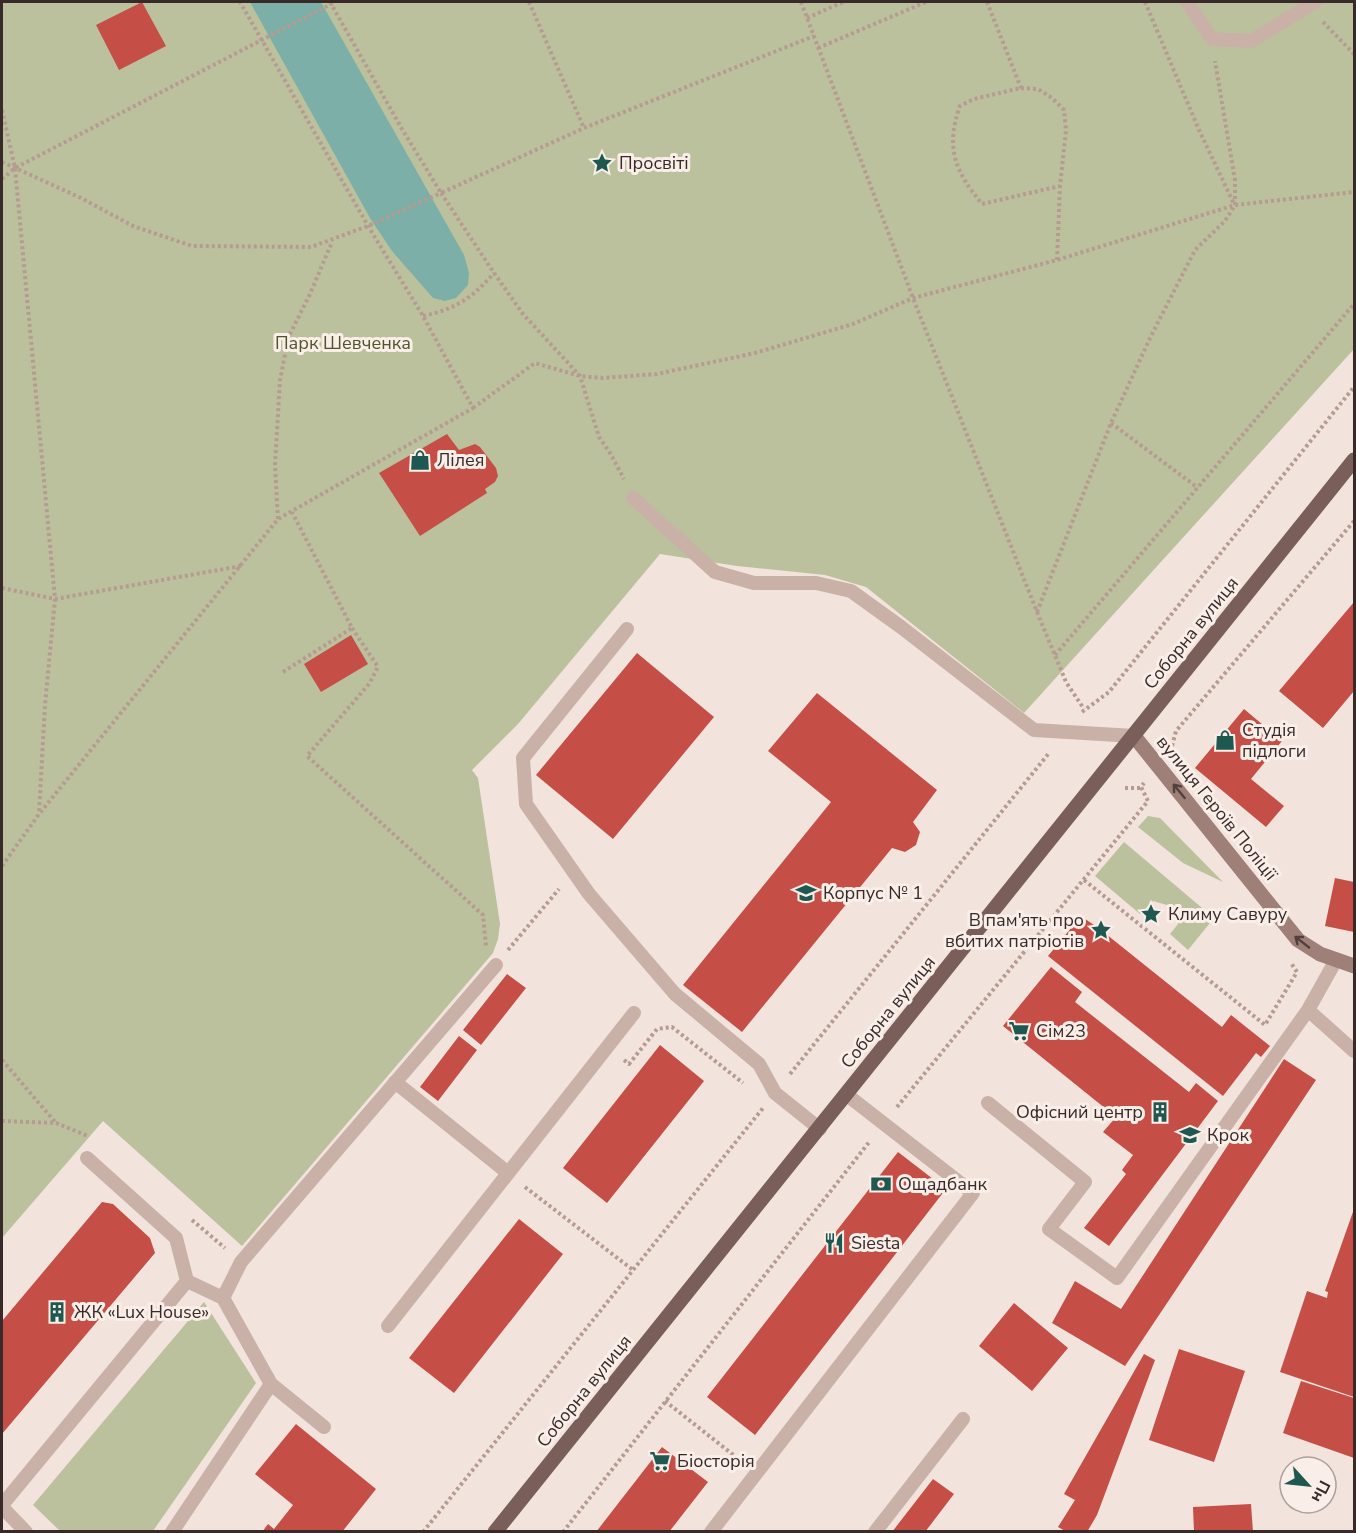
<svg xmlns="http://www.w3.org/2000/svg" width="1356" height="1533" viewBox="0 0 1356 1533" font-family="'Nunito Sans',sans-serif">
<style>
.green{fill:#bbc19c}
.water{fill:#7bafa7}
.building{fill:#c54e47}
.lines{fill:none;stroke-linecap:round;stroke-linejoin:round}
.path{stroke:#b69b92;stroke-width:4;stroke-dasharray:3 3;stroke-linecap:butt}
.lane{stroke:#cab1a8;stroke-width:14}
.secondary{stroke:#9e8079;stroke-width:15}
.primary{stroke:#795e59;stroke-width:15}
.oneway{stroke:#51403c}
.labels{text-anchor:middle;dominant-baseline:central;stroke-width:6;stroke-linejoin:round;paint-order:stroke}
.poi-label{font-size:18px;fill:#372a28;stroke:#f9eee8;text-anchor:start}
.park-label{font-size:18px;fill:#4d552c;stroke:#f9eee8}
.street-label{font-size:18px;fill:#372a28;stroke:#f9eee8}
</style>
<rect width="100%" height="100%" fill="#f2e4dc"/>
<path class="green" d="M2 2H1354V349L1024 713 866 587 825 575 737 566 660 554 518 724 472 770 478 778 500 924 498 939 493 953 242 1246 103 1121 2 1238Z
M1148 816 1160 818 1223 882 1183 863 1138 827Z
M1124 842 1214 918 1188 950 1170 934 1178 924 1174 907 1153 901 1140 914 1095 876Z
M204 1302 256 1383 153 1531H60L33 1505Z"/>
<path class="water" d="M250 2H321L464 255 469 273 468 285 456 298 445 301 433 298 392 251 370 218Z"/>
<path class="building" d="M142 2 166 46 119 70 96 25Z
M447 434 459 450 475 444 480 447 496 468 498 476 495 482 485 489 487 493 420 536 379 473Z
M1354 602V691L1323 728 1279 691Z
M351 635 368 664 321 692 304 664Z
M637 653 714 717 613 839 536 775Z
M817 693 937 790 913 822 920 832 916 845 905 852 892 848 742 1032 683 985 831 802 768 751Z
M1244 709 1282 741 1251 779 1284 806 1266 827 1195 768Z
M1335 878 1354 882V932L1325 926Z
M1081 916 1101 930 1222 1027 1231 1015 1270 1046 1261 1057 1256 1053 1223 1096 1048 956Z
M1051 967 1082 992 1075 1002 1189 1092 1196 1083 1218 1101 1109 1246 1084 1228 1126 1174 1122 1170 1133 1155 1103 1132 1116 1117 1003 1026Z
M507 974 526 988 481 1045 463 1030Z
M459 1036 477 1050 438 1101 420 1087Z
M660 1045 704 1081 607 1203 563 1168Z
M1284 1059 1316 1080 1125 1366 1052 1323 1075 1281 1121 1309Z
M898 1152 946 1189 755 1435 707 1397Z
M102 1202 113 1204 150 1238 155 1253 2 1434V1321Z
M1354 1209V1397L1280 1372 1307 1291 1327 1298 1328 1292 1325 1291Z
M519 1219 563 1254 454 1393 409 1358Z
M1014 1303 1068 1348 1032 1391 979 1346Z
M1179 1349 1245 1371 1214 1462 1149 1440Z
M1144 1354 1155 1360 1097 1515 1087 1532H1067L1058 1527 1075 1500 1064 1494Z
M1301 1381 1354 1398V1458L1283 1433Z
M296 1424 376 1489 342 1532H262L268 1524 274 1529 293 1505 255 1474Z
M662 1447 708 1482 669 1532H596Z
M933 1479 954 1494 925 1532H892Z
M1251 1504 1253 1532H1194L1193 1507Z"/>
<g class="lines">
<path class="path" d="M330 2 402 129 441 193 584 128 814 36
M529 2 584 128
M801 2 913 298 1037 612 1066 682 1084 709
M987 2 1021 88
M1145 2 1199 130 1234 204
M807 18 843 2
M1323 22 1354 54
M818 48 926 2
M1021 88 1038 89 1052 98 1064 110 1066 130 1060 186 982 204C955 171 945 148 960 106L974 99Z
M2 110 15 168 55 599 45 705 39 813
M2 162 81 198 133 226 192 246 311 247 368 226 441 193 494 273 523 314 580 376 599 437 610 453 624 479
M2 179 15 168 335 2
M1057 260 1060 186
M423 316C456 309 472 298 494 273
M473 408 535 363 580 376 603 378 657 374 755 353 853 324 913 298 1057 260 1235 205 1354 192
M1111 423 1198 488
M278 519 275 465 280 381 288 338 310 294 332 242
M2 588 55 599 241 566
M1037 612 1111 423 1151 336 1195 250 1225 221 1235 205V180L1215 61
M352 628 378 667 369 684 307 756 483 915 486 946 485 948
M1055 655 1354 304
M283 672 352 628 292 512
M1082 712 1109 692 1354 387
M1172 746 1176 731 1354 521
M1125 788H1141
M2 866 39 814 278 519 473 408 423 316 368 226 240 2
M1084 880 1265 1025 1297 972 1291 963
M508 950 559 889
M2 1060 56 1123
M624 1060 629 1064 657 1029 672 1027 743 1083
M790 1074 1049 753
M897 1107 1148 801 1141 787 1144 783
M2 1121 56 1123 88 1136
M525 1187 633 1270
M192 1220 225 1248
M665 1401 741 1461
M423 1532 763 1108
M563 1532 870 1141"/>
<path class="lane" d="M1187 2 1212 39 1251 41 1315 2
M633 498 715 572 754 583H816L851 591 901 627 1034 730 1134 736
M627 629 523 758 526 804 589 894 675 994 759 1064 775 1093 820 1129
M1308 1010 1354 1051
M395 1082 508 1173
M988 1103 1085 1182 1049 1229 1117 1278 1308 1010 1336 960
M187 1281 223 1298
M388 1326 634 1013
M271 1384 324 1427
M2 1505 187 1281 176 1238 87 1158
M2 1507 26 1532
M172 1532 271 1384 223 1298 241 1262 496 965
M711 1532 973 1193 847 1095
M875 1532 963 1419"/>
<path class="secondary" d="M1134 736 1298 940 1320 954 1354 966"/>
<path class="primary" d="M495 1532 1354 460"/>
</g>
<defs><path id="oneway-shaft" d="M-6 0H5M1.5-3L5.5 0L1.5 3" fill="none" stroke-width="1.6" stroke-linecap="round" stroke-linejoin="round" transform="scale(1.5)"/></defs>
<g class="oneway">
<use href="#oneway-shaft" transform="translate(1179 791) rotate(-129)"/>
<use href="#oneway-shaft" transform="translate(1302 942) rotate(-142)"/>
</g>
<defs>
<g id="sight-bare" transform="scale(1.62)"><path d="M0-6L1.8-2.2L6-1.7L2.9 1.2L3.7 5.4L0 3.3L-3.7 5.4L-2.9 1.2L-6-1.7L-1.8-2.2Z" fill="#1e5851" stroke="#f9eee8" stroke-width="2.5" paint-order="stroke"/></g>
<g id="shop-bare" transform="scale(1.62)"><path d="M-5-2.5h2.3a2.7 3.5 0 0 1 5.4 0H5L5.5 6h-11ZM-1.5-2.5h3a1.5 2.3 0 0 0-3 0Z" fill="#1e5851" stroke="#f9eee8" stroke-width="2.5" paint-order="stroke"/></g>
<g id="university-bare" transform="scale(1.62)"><path d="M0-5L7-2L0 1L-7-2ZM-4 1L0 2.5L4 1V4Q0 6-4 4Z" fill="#1e5851" stroke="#f9eee8" stroke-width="2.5" paint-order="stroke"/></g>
<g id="supermarket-bare" transform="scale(1.62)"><path d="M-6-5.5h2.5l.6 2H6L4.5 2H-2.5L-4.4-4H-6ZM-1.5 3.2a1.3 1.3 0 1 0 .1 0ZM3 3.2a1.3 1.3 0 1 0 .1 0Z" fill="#1e5851" stroke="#f9eee8" stroke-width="2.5" paint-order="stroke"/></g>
<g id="building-bare" transform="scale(1.62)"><path d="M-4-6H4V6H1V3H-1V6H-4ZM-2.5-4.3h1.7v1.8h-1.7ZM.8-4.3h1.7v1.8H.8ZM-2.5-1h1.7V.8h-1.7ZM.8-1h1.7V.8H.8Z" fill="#1e5851" stroke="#f9eee8" stroke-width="2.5" paint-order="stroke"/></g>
<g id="school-bare" transform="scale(1.62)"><path d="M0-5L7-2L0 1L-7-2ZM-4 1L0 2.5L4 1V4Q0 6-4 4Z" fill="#1e5851" stroke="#f9eee8" stroke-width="2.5" paint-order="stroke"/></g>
<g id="bank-bare" transform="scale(1.62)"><path d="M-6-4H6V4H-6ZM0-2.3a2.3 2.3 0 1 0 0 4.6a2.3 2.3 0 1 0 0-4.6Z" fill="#1e5851" stroke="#f9eee8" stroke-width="2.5" paint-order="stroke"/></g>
<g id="restaurant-bare" transform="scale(1.62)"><path d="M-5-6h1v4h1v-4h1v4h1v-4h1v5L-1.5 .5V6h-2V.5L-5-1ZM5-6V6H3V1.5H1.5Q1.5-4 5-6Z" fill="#1e5851" stroke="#f9eee8" stroke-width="2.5" paint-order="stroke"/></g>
</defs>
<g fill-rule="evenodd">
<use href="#sight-bare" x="602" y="163"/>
<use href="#shop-bare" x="420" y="460"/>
<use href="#shop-bare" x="1225" y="740"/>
<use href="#university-bare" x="806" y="893"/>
<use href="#sight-bare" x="1151" y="914"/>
<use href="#sight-bare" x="1101" y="930"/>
<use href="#supermarket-bare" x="1019" y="1031"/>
<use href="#building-bare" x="1160" y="1112"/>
<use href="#school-bare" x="1190" y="1135"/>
<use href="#bank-bare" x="881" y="1184"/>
<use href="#restaurant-bare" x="834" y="1243"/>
<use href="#building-bare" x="57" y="1312"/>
<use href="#supermarket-bare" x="660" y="1461"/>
</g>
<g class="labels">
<g class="poi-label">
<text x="619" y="163">Просвіті</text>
<text x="437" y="460">Лілея</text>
<text x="1242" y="730">Студія<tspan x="1242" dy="21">підлоги</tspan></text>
<text x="823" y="893">Корпус № 1</text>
<text x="1168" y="914">Климу Савуру</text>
<text x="1084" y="920" text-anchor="end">В пам'ять про<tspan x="1084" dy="21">вбитих патріотів</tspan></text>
<text x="1036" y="1031">Сім23</text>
<text x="1143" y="1112" text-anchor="end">Офісний центр</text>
<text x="1207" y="1135">Крок</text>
<text x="898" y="1184">Ощадбанк</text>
<text x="851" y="1243">Siesta</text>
<text x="74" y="1312">ЖК «Lux House»</text>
<text x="677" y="1461">Біосторія</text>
</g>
<g class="park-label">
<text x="343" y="343">Парк Шевченка</text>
</g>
<g class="street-label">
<text transform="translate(1191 633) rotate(-51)">Соборна вулиця</text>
<text transform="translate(1217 808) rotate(51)">вулиця Героїв Поліції</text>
<text transform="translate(888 1012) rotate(-51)">Соборна вулиця</text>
<text transform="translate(584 1391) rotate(-51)">Соборна вулиця</text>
</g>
</g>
<rect width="1356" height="1533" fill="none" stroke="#372a28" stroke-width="6"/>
<g transform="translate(1308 1485) rotate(117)"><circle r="28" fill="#f9eee8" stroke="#aba09b" stroke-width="1.5"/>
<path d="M0-4.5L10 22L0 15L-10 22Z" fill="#1e5851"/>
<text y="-9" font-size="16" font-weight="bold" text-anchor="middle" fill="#372a28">Пн</text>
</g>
</svg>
